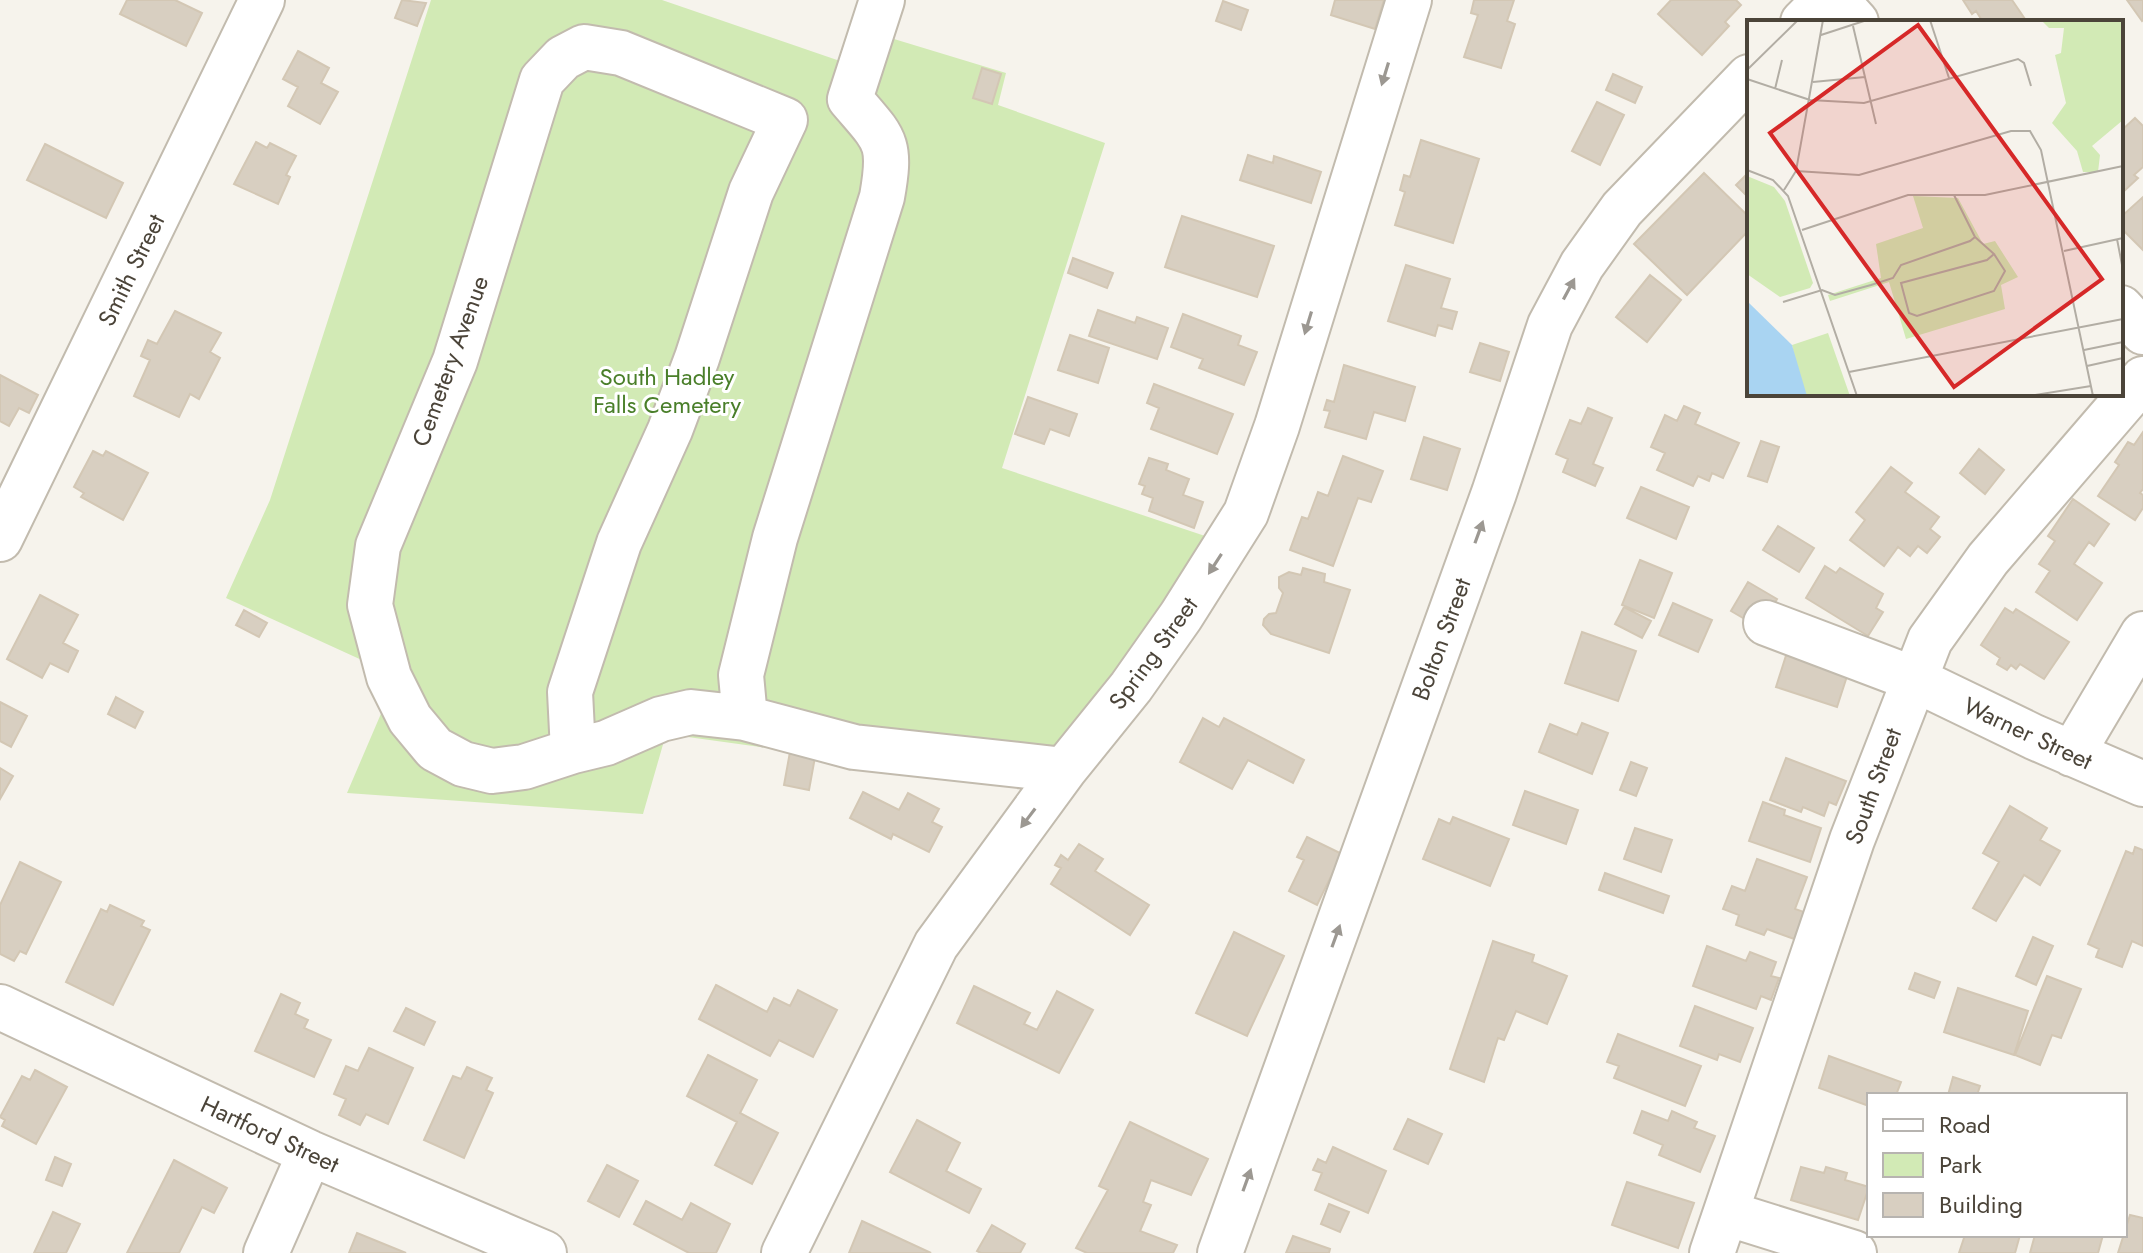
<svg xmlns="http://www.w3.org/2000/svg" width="2143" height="1253" viewBox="0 0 2143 1253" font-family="Jost,sans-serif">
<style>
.green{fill:#d2eab5}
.building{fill:#d8cfc1;stroke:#d3c7b4;stroke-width:2}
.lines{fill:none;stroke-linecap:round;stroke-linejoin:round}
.minor-casing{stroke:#c2bbae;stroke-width:48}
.minor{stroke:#fff;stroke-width:44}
.oneway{fill:#9c9892}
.labels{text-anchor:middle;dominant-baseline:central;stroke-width:6;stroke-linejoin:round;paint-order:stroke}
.street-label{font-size:24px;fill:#4b4439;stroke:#fff}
.park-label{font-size:24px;fill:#4a7f2a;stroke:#fff}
.inset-road{fill:none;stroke:#b2ada4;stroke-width:2}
.view{fill:#d62828;fill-opacity:0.15;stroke:#d62828;stroke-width:4}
.inset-edge{fill:none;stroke:#4b4439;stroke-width:4}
</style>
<rect width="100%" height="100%" fill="#f6f3ec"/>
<path class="green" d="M431 0H662L840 61 860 0H906L894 39 1006 73 998 105 1105 143 1002 468 1220 541 1027 784 666 734 643 814 347 793 386 702 377 667 226 598 270 500Z"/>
<path class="building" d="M127 0H175L202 13 186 46 120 14Z
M402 0 426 3 417 26 395 18Z
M1335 0H1384L1375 29 1331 15Z
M1474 0H1514L1507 21 1515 24 1501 68 1464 57 1478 15 1471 13Z
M1671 0H1736L1741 5 1725 22 1729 26 1702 55 1658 14Z
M1963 0H2012L2027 22H1983L1976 11 1972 14Z
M2127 0H2143V20L2142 21Z
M1223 1 1248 10 1241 30 1216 21Z
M298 51 329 68 321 83 338 92 320 124 288 106 298 87 283 79Z
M982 68 1001 74 992 104 973 98Z
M1613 74 1642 87 1635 103 1606 90Z
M1597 102 1624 115 1600 165 1572 151Z
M2135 118 2143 126V167L2134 175 2138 178 2121 194V131Z
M1421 140 1479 159 1453 243 1395 225 1405 192 1400 190 1404 175 1410 177Z
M256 142 267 148 270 143 296 156 286 175 290 177 278 204 234 184Z
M45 144 123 183 106 218 27 180Z
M1248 155 1273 163 1274 156 1321 172 1311 203 1240 180Z
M1749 172V198L1736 185Z
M1704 173 1749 217V230L1687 295 1634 244Z
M2143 197V250L2121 228V217Z
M1182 216 1274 246 1257 297 1165 267Z
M1073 258 1113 273 1107 288 1068 273Z
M1406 265 1450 279 1441 308 1457 312 1452 329 1438 325 1435 336 1388 321Z
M1650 275 1681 300 1647 342 1616 317Z
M1098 310 1135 323 1137 317 1168 328 1157 359 1089 336Z
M175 311 221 333 210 352 220 358 199 399 190 394 179 417 134 396 150 360 141 356 148 340 157 344Z
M1183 314 1241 336 1238 345 1257 352 1244 385 1199 368 1203 359 1171 347Z
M1070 335 1109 348 1098 383 1058 370Z
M1480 343 1509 352 1500 381 1470 372Z
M1344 365 1415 387 1405 421 1374 412 1366 439 1325 427 1330 411 1324 410 1327 400 1334 402Z
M0 375 38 395 29 413 19 408 9 426 0 421Z
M1154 384 1233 414 1217 454 1151 429 1159 408 1147 403Z
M1028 397 1077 414 1069 436 1050 429 1044 444 1015 434Z
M1684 406 1700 413 1695 424 1739 443 1723 478 1712 473 1709 481 1698 476 1693 486 1657 470 1665 453 1651 447 1665 415 1677 421Z
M1588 408 1612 418 1593 464 1603 468 1595 486 1563 472 1568 459 1556 454 1570 420 1581 424Z
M2143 432V489L2140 493 2143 495V508L2135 520 2098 496 2119 465 2115 462 2128 442 2134 445Z
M1424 437 1460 449 1447 490 1411 479Z
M1761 441 1779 447 1767 482 1748 476Z
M1979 449 2004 470 1985 494 1960 473Z
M93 451 103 456 106 451 148 473 123 520 81 497 84 493 74 487Z
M1343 456 1383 471 1371 502 1358 498 1333 566 1290 550 1302 517 1308 519 1318 492 1328 496Z
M1149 458 1168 464 1166 470 1189 479 1183 495 1203 502 1194 528 1149 511 1153 498 1142 494 1145 486 1139 484Z
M1891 467 1912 483 1905 492 1939 517 1930 529 1940 537 1927 553 1918 546 1910 556 1898 547 1884 566 1850 540 1865 520 1856 512Z
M1641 487 1689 507 1676 539 1627 518Z
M2073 499 2109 524 2094 546 2089 542 2074 564 2102 583 2077 620 2036 592 2050 571 2039 564 2055 541 2048 536Z
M1778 526 1814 548 1799 572 1763 550Z
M1640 560 1672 573 1654 618 1622 605Z
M1825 566 1836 573 1840 568 1883 594 1876 608 1883 612 1868 636 1806 598Z
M1303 568 1325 574 1324 582 1350 590 1329 653 1271 634 1263 625 1264 619 1269 614 1276 613 1283 593 1279 588V577L1289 572 1301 575Z
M1748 582 1777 599 1760 628 1731 611Z
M40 595 78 615 63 643 78 651 68 672 50 663 42 678 7 659Z
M1673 603 1712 620 1698 652 1659 635Z
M1624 607 1651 621 1642 638 1615 624Z
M2005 608 2013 613 2016 609 2069 642 2044 679 2020 664 2016 669 2011 665 2007 670 1997 664 2000 658 1981 645Z
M244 610 267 623 259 637 236 625Z
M1582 632 1636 651 1618 701 1565 683Z
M1789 646 1850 667 1837 707 1776 687Z
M116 697 143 712 135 728 108 714Z
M0 702 27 716 11 747 0 741Z
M1203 718 1219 727 1224 718 1304 760 1293 783 1248 760 1232 789 1180 762Z
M1582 723 1608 733 1592 774 1539 752 1550 724 1577 735Z
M790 752 815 757 809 790 784 785Z
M1786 758 1846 781 1836 805 1829 802 1824 816 1803 807 1801 812 1770 800Z
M1631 762 1647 768 1636 796 1620 790Z
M0 768 13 776 0 799Z
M1525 791 1578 810 1566 844 1513 825Z
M863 792 899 810 908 793 939 809 932 822 942 827 929 852 893 834 891 839 850 818Z
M1763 802 1785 810 1784 815 1821 828 1810 862 1749 841Z
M2010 806 2047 828 2040 840 2060 851 2040 885 2024 875 1996 921 1973 908 1999 862 1983 853Z
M1453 817 1509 839 1490 886 1423 859 1439 819 1450 824Z
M1635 828 1672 840 1661 872 1624 859Z
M1307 837 1342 854 1317 905 1289 891 1304 860 1297 857Z
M1079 844 1103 859 1095 871 1149 905 1130 935 1051 884 1061 868 1055 865 1061 855 1068 860Z
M2135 847 2143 850V946L2132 941 2122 967 2096 957 2099 949 2088 944 2126 851 2133 854Z
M1757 859 1807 877 1795 909 1804 912 1794 939 1767 929 1764 935 1736 925 1739 915 1723 909 1732 886 1745 891Z
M20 862 61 882 26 954 20 951 14 961 0 954V905Z
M1605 873 1669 896 1663 913 1599 890Z
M110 905 144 921 141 926 150 930 113 1005 66 982 101 909 107 912Z
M1234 932 1284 956 1247 1036 1196 1013Z
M2033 937 2053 946 2036 985 2016 976Z
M1493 941 1534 955 1532 962 1567 976 1547 1024 1516 1011 1504 1040 1498 1038 1484 1082 1450 1069Z
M1707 946 1746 961 1750 952 1776 962 1771 976 1779 978 1771 1000 1761 996 1756 1009 1693 986Z
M1915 973 1940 982 1934 998 1909 989Z
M2047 976 2081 989 2061 1038 2052 1035 2040 1065 2015 1055Z
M716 985 767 1012 774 998 790 1006 798 990 837 1010 813 1057 779 1040 770 1056 699 1019Z
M974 986 1030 1013 1024 1024 1037 1030 1057 991 1093 1010 1059 1073 957 1023Z
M1958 988 2028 1011 2014 1055 1944 1032Z
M281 994 300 1003 295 1014 308 1020 304 1028 331 1040 314 1077 255 1051Z
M1695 1006 1753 1028 1740 1062 1719 1054 1717 1060 1680 1046Z
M406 1008 435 1022 424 1045 394 1031Z
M1618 1034 1701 1066 1685 1106 1614 1078 1619 1066 1607 1062Z
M369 1048 413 1068 388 1124 366 1114 360 1125 339 1115 346 1099 334 1094 346 1066 358 1071Z
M708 1055 757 1080 740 1113 778 1133 752 1184 715 1165 737 1122 687 1096Z
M1829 1056 1901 1082 1896 1095H1869V1106L1819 1088Z
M467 1067 492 1078 486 1090 493 1093 464 1158 424 1140 453 1076 461 1079Z
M35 1070 67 1087 36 1144 2 1126 5 1120 0 1117 22 1076 30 1080Z
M1953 1077 1980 1086 1977 1095H1948Z
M1642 1111 1668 1121 1672 1111 1697 1122 1694 1128 1715 1136 1700 1172 1659 1155 1663 1145 1634 1133Z
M1408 1119 1442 1134 1428 1164 1394 1149Z
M917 1120 960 1143 946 1171 981 1189 969 1213 890 1172Z
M1130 1122 1208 1159 1191 1195 1151 1180 1143 1202 1151 1205 1140 1231 1177 1245 1173 1253H1087L1076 1248 1108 1190 1099 1186Z
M1333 1147 1386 1171 1368 1213 1315 1190 1322 1173 1313 1170 1318 1159 1326 1163Z
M55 1157 71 1164 62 1186 46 1180Z
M174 1160 227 1188 214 1213 202 1207 179 1253H127Z
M607 1165 638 1181 619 1217 588 1201Z
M1801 1167 1824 1173 1826 1167 1847 1173 1845 1180 1869 1187 1858 1220 1791 1200Z
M1627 1182 1694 1203 1678 1248 1612 1225Z
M646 1201 682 1220 691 1203 730 1224 716 1253H689L634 1224Z
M1329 1204 1349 1212 1340 1232 1321 1224Z
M53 1212 80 1224 66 1253H34Z
M2130 1215 2143 1218V1253H2118Z
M862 1221 931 1253H849Z
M992 1225 1025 1244 1020 1253H981L977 1251Z
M357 1233 406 1253H349Z
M1965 1235H2020L2015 1253H1959Z
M2035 1235H2103L2098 1253H2030Z
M1293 1236 1330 1249 1329 1253H1286Z"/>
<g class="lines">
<g class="minor-casing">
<path id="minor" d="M882 0 850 99C885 140 892 141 882 197L775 538 741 675 745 718 854 747 1064 770
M1836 0 1856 22
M1803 22 1825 0
M2121 308 2143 332
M0 539 262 0
M1766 623 1914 679 2034 737 2143 784
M573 751 524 767 492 771 463 764 435 749 410 719 389 677 370 605 378 546 455 361 542 80 563 58 584 47 621 53 785 120 751 192 697 358 670 430 619 543 570 692 573 751 606 743 661 719 691 712 745 718
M2072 754 2143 634
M0 1007 310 1153 544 1253
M1726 1213 1854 1253
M266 1253 310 1153
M784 1253 936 945 1064 770 1131 687 1181 616 1246 513 1277 426 1409 0
M1220 1253 1494 493 1550 325 1582 265 1622 209 1749 77
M1712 1253 1852 840 1930 640 1988 559 2143 379"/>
</g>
<use href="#minor" class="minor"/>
</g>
<defs><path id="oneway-solid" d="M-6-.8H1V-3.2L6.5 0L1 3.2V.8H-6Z" transform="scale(2)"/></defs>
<g class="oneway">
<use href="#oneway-solid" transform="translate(1385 74) rotate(107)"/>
<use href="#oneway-solid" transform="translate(1569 289) rotate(-62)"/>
<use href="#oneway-solid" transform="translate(1308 323) rotate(107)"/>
<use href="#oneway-solid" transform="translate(1479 532) rotate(-70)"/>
<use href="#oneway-solid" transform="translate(1215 564) rotate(123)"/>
<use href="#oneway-solid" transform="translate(1028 818) rotate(127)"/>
<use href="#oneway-solid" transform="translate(1336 936) rotate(-70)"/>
<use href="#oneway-solid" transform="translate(1247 1180) rotate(-70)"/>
</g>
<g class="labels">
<g class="street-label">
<text transform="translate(131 270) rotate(-64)">Smith Street</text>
<text transform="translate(450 361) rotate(-70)">Cemetery Avenue</text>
<text transform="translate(1441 639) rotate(-70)">Bolton Street</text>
<text transform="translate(1153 653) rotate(-54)">Spring Street</text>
<text transform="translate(2028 733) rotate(25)">Warner Street</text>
<text transform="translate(1873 786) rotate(-70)">South Street</text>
<text transform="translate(270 1134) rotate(25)">Hartford Street</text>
</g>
<g class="park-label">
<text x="667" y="376">South Hadley<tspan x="667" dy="28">Falls Cemetery</tspan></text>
</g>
</g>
<g transform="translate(1747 20)">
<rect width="376" height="376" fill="#f6f3ec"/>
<path d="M294 0H376V100L345 126 353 135 351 152H336L330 131 305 103 319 83 308 35 314 33 317 8H302ZM0 156 27 167 38 181 66 263 63 268 33 277 0 254ZM166 176 211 178 236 224 248 221 271 257 254 265 258 289 159 319 142 262 83 281 81 275 134 258 129 224 176 208ZM81 313 103 376H60L52 359 45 325Z" fill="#d2eab5"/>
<path d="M0 281 45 325 60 376H0Z" fill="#a9d4f2"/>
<path class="inset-road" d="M183 0 202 58M106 6 129 104M74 15 120 0M0 50 51 0M0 59 63 80 117 83 271 39 277 43 284 66M66 62 118 57M28 69 35 40M0 150 26 160 41 176 110 376M49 151 112 155 264 111H283L294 130 346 376M37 170 49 151 76 0M55 210 161 175H238L376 146M228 217 247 234 240 240 154 263 162 293 170 296 247 271 258 251 247 234M370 219 376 250M317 231 376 218M36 282 75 270 88 275 124 265 146 258 154 245 223 221 228 217 207 175M337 330 376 322M340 346 376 338M102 352 376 299M282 376 344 366"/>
<path class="view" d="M171 5 355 259 207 367 23 113Z"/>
<rect width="376" height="376" class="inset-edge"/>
</g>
<rect x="1867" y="1093" width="260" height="144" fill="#ffffff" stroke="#b7b4b0" stroke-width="2"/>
<rect x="1883" y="1119" width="40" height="12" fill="#ffffff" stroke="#b7b4b0" stroke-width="2"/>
<text x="1939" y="1133" font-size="24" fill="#4b4439">Road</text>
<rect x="1883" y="1153" width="40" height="24" fill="#d2eab5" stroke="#b7b4b0" stroke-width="2"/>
<text x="1939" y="1173" font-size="24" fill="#4b4439">Park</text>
<rect x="1883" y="1193" width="40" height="24" fill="#d8cfc1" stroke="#b7b4b0" stroke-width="2"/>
<text x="1939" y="1213" font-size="24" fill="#4b4439">Building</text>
</svg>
